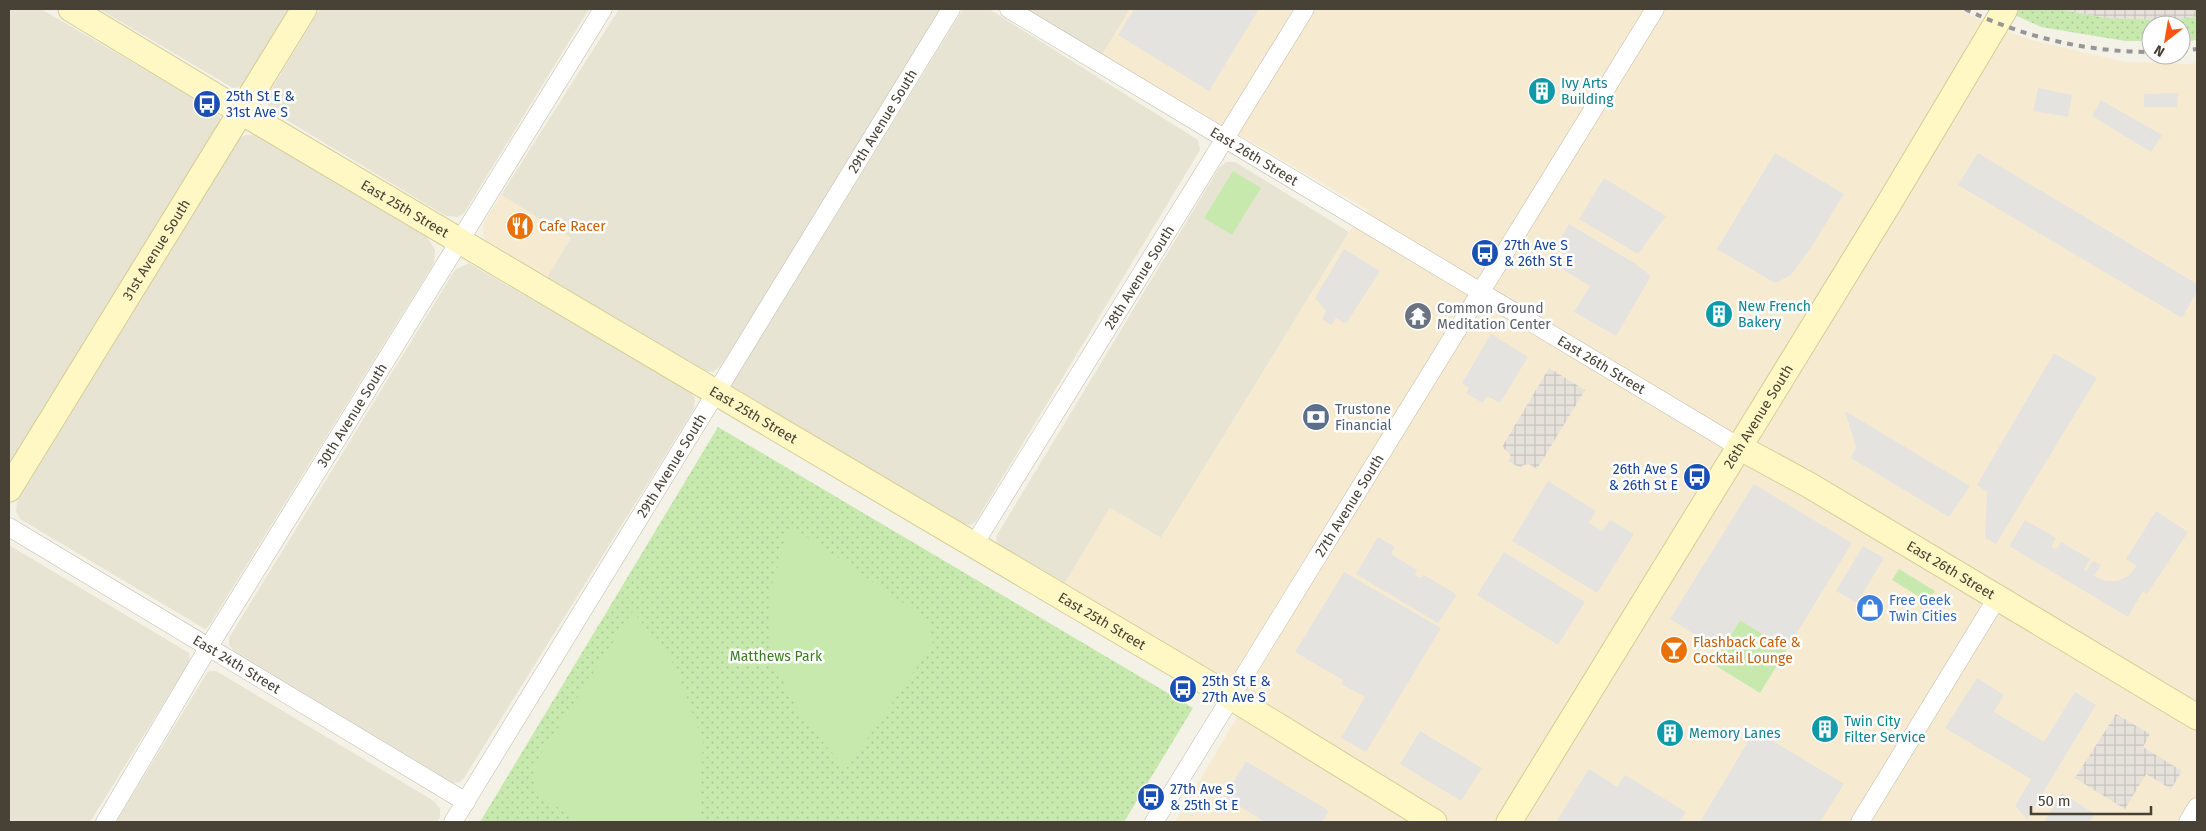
<svg xmlns="http://www.w3.org/2000/svg" width="2206" height="831" viewBox="0 0 2206 831" font-family="'Fira Sans',sans-serif">
<style>
.residential{fill:#e8e4d4}
.commercial{fill:#f6ebd1}
.industrial{fill:url(#industrial-grid)}
.park{fill:url(#park-dots)}
.garden{fill:#c7e9ae}
.parking{fill:#e5e3df}
.lines{fill:none;stroke-linecap:round;stroke-linejoin:round}
.street-casing{stroke:#c0baa9;stroke-width:19}
.secondary-casing{stroke:#d5cc95;stroke-width:27}
.street{stroke:#fff;stroke-width:18}
.secondary{stroke:#fff8c5;stroke-width:25}
.rail{stroke:#969696;stroke-width:4;stroke-dasharray:6 6;stroke-linecap:butt}
.labels{text-anchor:middle;dominant-baseline:central;stroke-width:5;stroke-linejoin:round;paint-order:stroke}
.culture-label{font-size:14px;fill:#0d838f;stroke:#fff;text-anchor:start}
.transit-label{font-size:14px;fill:#164399;stroke:#fff;text-anchor:start}
.street-label{font-size:14px;fill:#474235;stroke:#fff}
.food-label{font-size:14px;fill:#c56008;stroke:#fff;text-anchor:start}
.worship-label{font-size:14px;fill:#5b616d;stroke:#fff;text-anchor:start}
.service-label{font-size:14px;fill:#4e5e75;stroke:#fff;text-anchor:start}
.shop-label{font-size:14px;fill:#366cbe;stroke:#fff;text-anchor:start}
.park-label{font-size:14px;fill:#3c7b26;stroke:#fff}
</style>
<defs>
<pattern id="industrial-grid" width="8" height="8" patternUnits="userSpaceOnUse" patternTransform="scale(1.25)"><rect width="8" height="8" fill="#e6e2db"/><path d="M0 4h8M4 0v8" fill="none" stroke="#c7c3bd"/></pattern>
<pattern id="park-dots" width="8" height="8" patternUnits="userSpaceOnUse" patternTransform="scale(1.25)"><rect width="8" height="8" fill="#c7e9ae"/><path d="M2 2h.1M6 6h.1" fill="none" stroke="#acc996" stroke-width="1.8" stroke-linecap="round"/></pattern>
</defs>
<rect width="100%" height="100%" fill="#f4f1e6"/>
<path class="residential" d="M9 9H41L216 111 220 117 221 128 9 468Z
M99 9H292L241 87 233 88Z
M320 9H589L464 213 457 217 446 216 270 110 267 102 268 95Z
M619 9H945L720 367 712 372 706 371 547 277 571 238 501 195Z
M963 9H989L1198 140 1200 150 976 521 971 525 963 524 765 406 744 400 731 391 732 384Z
M1026 9H1130L1102 55Z
M246 135H254L427 237 435 250 434 263 210 624 205 629 20 519 16 511 17 502 240 138Z
M1226 162H1235L1349 232 1161 538 1110 508 1065 583 1000 546 996 540 997 535 1219 168Z
M469 263 690 392 695 398 694 409 464 778 460 782 453 783 233 650 229 645V638L455 270Z
M9 545 189 653 190 661 90 822H9Z
M210 671H216L434 801 440 809V817L437 822H116L207 673Z"/>
<path class="commercial" d="M1130 9H1958L2000 29 2031 40 2125 62 2188 64 2197 63V822H1175L1250 695 1065 583 1110 508 1161 538 1349 232 1368 210 1102 55Z
M501 195 571 238 547 277 486 240 483 234 484 222Z"/>
<path class="industrial" d="M2058 9H2197V17L2164 20 2106 18Z
M1549 368 1585 390 1537 469 1529 464 1523 465 1521 468 1508 461 1511 457 1509 453 1502 447Z
M2116 714 2150 734 2143 747 2182 771 2171 789 2146 774 2125 809 2075 778Z"/>
<path class="park" d="M2002 9H2058L2106 18 2164 20 2197 17V40L2181 42V25H2151V41H2125L2041 27Z
M718 427 1193 708 1124 822H480Z"/>
<path class="garden" d="M1233 171 1261 188 1232 235 1204 218Z
M790 525 928 620 933 644 846 769 801 716 771 658 770 591Z
M1899 569 1935 591 1928 602 1892 580Z
M633 611 676 667 703 742 700 822H581L538 795 532 768Z
M1740 620 1787 649 1760 693 1713 664Z"/>
<path class="parking" d="M1134 9H1259L1209 91 1118 35Z
M2038 88 2072 95 2068 117 2033 111Z
M2178 93 2177 107H2144V94Z
M2101 100 2162 135 2151 152 2092 116Z
M1775 153 1844 194 1812 246 1791 275 1775 283 1717 249Z
M1978 153 2197 284V291L2182 318 1958 185Z
M1604 178 1666 216 1638 254 1579 219Z
M1569 224 1636 264 1651 276 1616 336 1574 312 1590 286 1562 269 1570 255 1556 246Z
M1344 249 1380 271 1346 324 1336 318 1331 325 1322 319 1326 311 1315 298Z
M1491 334 1528 357 1500 403 1487 396 1483 403 1466 393 1469 388 1462 383Z
M2054 353 2097 378 1996 544 1985 538 1987 492 1977 485Z
M1845 411 1970 486 1949 517 1851 458 1856 447Z
M1548 481 1596 511 1589 523 1602 531 1610 520 1634 534 1597 593 1512 541Z
M1754 484 1852 543 1787 649 1740 620 1721 651 1670 619Z
M2156 511 2188 532 2147 594 2143 591 2128 617 2009 546 2025 520 2056 538 2052 545 2053 549 2057 548 2061 542 2090 559 2084 570 2086 571 2093 561 2101 565 2094 576 2105 581H2117L2128 576 2137 566 2126 559Z
M1378 537 1395 547 1391 554 1417 570 1415 575 1421 578 1424 575 1457 595 1438 623 1356 574Z
M1863 546 1884 558 1857 603 1836 591Z
M1504 552 1585 602 1558 645 1477 595Z
M1344 572 1441 628 1366 752 1341 738 1365 697 1341 684 1343 680 1295 652Z
M1977 678 2004 695 1994 712 2044 742 2075 692 2096 705 2027 819 2015 806 2031 779 1945 728Z
M1755 730 1844 784 1820 822H1700Z
M1420 731 1482 768 1461 801 1400 764Z
M1246 761 1329 811 1322 822H1265L1224 797Z
M1589 769 1617 787 1625 775 1686 812 1679 822H1556Z
M2062 793 2095 814 2089 822H2044Z"/>
<g class="lines">
<g class="street-casing">
<g id="street">
<path id="s1" d="M1009 9 1739 447"/>
<path id="s2" d="M9 527 466 802"/>
<path id="s3" d="M973 546 1305 9"/>
<path id="s4" d="M105 822 208 648 603 9"/>
<path id="s5" d="M453 822 951 9"/>
<path id="s6" d="M1154 822 1655 9"/>
<path d="M1860 822 1997 598"/>
<path d="M2188 822 2197 807"/>
</g>
</g>
<g class="secondary-casing">
<g id="secondary">
<path id="s7" d="M71 9 240 111 1231 697 1434 822"/>
<path id="s8" d="M1739 447 1809 485 2197 717"/>
<path id="s9" d="M9 489 304 9"/>
<path id="s10" d="M1509 822 1888 205 2005 9"/>
</g>
</g>
<use href="#street" class="street"/>
<use href="#secondary" class="secondary"/>
<path class="rail" d="M1965 9C2023 37 2087 52 2151 52
M2181 51 2197 49"/>
</g>
<defs>
<g id="building-disc" transform="scale(1.4375)"><circle r="9.5" fill="#0f9aa8" stroke="#fff"/><path d="M-4-6H4V6H1V3H-1V6H-4ZM-2.5-4.3h1.7v1.8h-1.7ZM.8-4.3h1.7v1.8H.8ZM-2.5-1h1.7V.8h-1.7ZM.8-1h1.7V.8H.8Z" fill="#fff"/></g>
<g id="bus-disc" transform="scale(1.4375)"><circle r="9.5" fill="#1a4fb4" stroke="#fff"/><path d="M-5-6H5V4H4V6H2V4H-2V6H-4V4H-5ZM-3.5-4V0h7V-4ZM-3.5 1.2v1.5H-2V1.2ZM2 1.2v1.5H3.5V1.2Z" fill="#fff"/></g>
<g id="restaurant-disc" transform="scale(1.4375)"><circle r="9.5" fill="#e8710a" stroke="#fff"/><path d="M-5-6h1v4h1v-4h1v4h1v-4h1v5L-1.5 .5V6h-2V.5L-5-1ZM5-6V6H3V1.5H1.5Q1.5-4 5-6Z" fill="#fff"/></g>
<g id="temple-disc" transform="scale(1.4375)"><circle r="9.5" fill="#6b7280" stroke="#fff"/><path d="M0-6L5-2H3V0L6.5 2.5H4V6H1.5V3h-3V6H-4V2.5H-6.5L-3 0V-2H-5Z" fill="#fff"/></g>
<g id="bank-disc" transform="scale(1.4375)"><circle r="9.5" fill="#5c6f8a" stroke="#fff"/><path d="M-6-4H6V4H-6ZM0-2.3a2.3 2.3 0 1 0 0 4.6a2.3 2.3 0 1 0 0-4.6Z" fill="#fff"/></g>
<g id="shop-disc" transform="scale(1.4375)"><circle r="9.5" fill="#3f7fe0" stroke="#fff"/><path d="M-5-2.5h2.3a2.7 3.5 0 0 1 5.4 0H5L5.5 6h-11ZM-1.5-2.5h3a1.5 2.3 0 0 0-3 0Z" fill="#fff"/></g>
<g id="bar-disc" transform="scale(1.4375)"><circle r="9.5" fill="#e8710a" stroke="#fff"/><path d="M-6-5H6L.8 .8V4.5H3.5V6h-7V4.5H-.8V.8Z" fill="#fff"/></g>
</defs>
<g fill-rule="evenodd">
<use href="#building-disc" x="1542" y="91"/>
<use href="#bus-disc" x="207" y="104"/>
<use href="#restaurant-disc" x="520" y="226"/>
<use href="#bus-disc" x="1485" y="253"/>
<use href="#building-disc" x="1719" y="314"/>
<use href="#temple-disc" x="1418" y="316"/>
<use href="#bank-disc" x="1316" y="417"/>
<use href="#bus-disc" x="1697" y="477"/>
<use href="#shop-disc" x="1870" y="608"/>
<use href="#bar-disc" x="1674" y="650"/>
<use href="#bus-disc" x="1183" y="689"/>
<use href="#building-disc" x="1825" y="729"/>
<use href="#building-disc" x="1670" y="733"/>
<use href="#bus-disc" x="1151" y="797"/>
</g>
<g class="labels">
<g class="culture-label">
<text x="1561" y="83">Ivy Arts<tspan x="1561" dy="16">Building</tspan></text>
<text x="1738" y="306">New French<tspan x="1738" dy="16">Bakery</tspan></text>
<text x="1844" y="721">Twin City<tspan x="1844" dy="16">Filter Service</tspan></text>
<text x="1689" y="733">Memory Lanes</text>
</g>
<g class="transit-label">
<text x="226" y="96">25th St E &amp;<tspan x="226" dy="16">31st Ave S</tspan></text>
<text x="1504" y="245">27th Ave S<tspan x="1504" dy="16">&amp; 26th St E</tspan></text>
<text x="1678" y="469" text-anchor="end">26th Ave S<tspan x="1678" dy="16">&amp; 26th St E</tspan></text>
<text x="1202" y="681">25th St E &amp;<tspan x="1202" dy="16">27th Ave S</tspan></text>
<text x="1170" y="789">27th Ave S<tspan x="1170" dy="16">&amp; 25th St E</tspan></text>
</g>
<g class="street-label">
<text stroke="none"><textPath href="#s5" startOffset="822">29th Avenue South</textPath></text>
<text stroke="none"><textPath href="#s1" startOffset="286">East 26th Street</textPath></text>
<text stroke="none"><textPath href="#s7" startOffset="389">East 25th Street</textPath></text>
<text stroke="none"><textPath href="#s9" startOffset="281">31st Avenue South</textPath></text>
<text stroke="none"><textPath href="#s3" startOffset="316">28th Avenue South</textPath></text>
<text stroke="none"><textPath href="#s1" startOffset="691">East 26th Street</textPath></text>
<text stroke="none"><textPath href="#s4" startOffset="476">30th Avenue South</textPath></text>
<text stroke="none"><textPath href="#s7" startOffset="794">East 25th Street</textPath></text>
<text stroke="none"><textPath href="#s10" startOffset="476">26th Avenue South</textPath></text>
<text stroke="none"><textPath href="#s5" startOffset="418">29th Avenue South</textPath></text>
<text stroke="none"><textPath href="#s6" startOffset="372">27th Avenue South</textPath></text>
<text stroke="none"><textPath href="#s8" startOffset="245">East 26th Street</textPath></text>
<text stroke="none"><textPath href="#s7" startOffset="1199">East 25th Street</textPath></text>
<text stroke="none"><textPath href="#s2" startOffset="266">East 24th Street</textPath></text>
</g>
<g class="food-label">
<text x="539" y="226">Cafe Racer</text>
<text x="1693" y="642">Flashback Cafe &amp;<tspan x="1693" dy="16">Cocktail Lounge</tspan></text>
</g>
<g class="worship-label">
<text x="1437" y="308">Common Ground<tspan x="1437" dy="16">Meditation Center</tspan></text>
</g>
<g class="service-label">
<text x="1335" y="409">Trustone<tspan x="1335" dy="16">Financial</tspan></text>
</g>
<g class="shop-label">
<text x="1889" y="600">Free Geek<tspan x="1889" dy="16">Twin Cities</tspan></text>
</g>
<g class="park-label">
<text x="776" y="656">Matthews Park</text>
</g>
</g>
<rect width="2206" height="831" fill="none" stroke="#474235" stroke-width="20"/>
<g transform="translate(2166 40) rotate(211)"><circle r="24" fill="#ffffff" stroke="#b5b3ae"/>
<path d="M0-4L9 19L0 12L-9 19Z" fill="#ff5312"/>
<text y="-8" font-size="14" font-weight="bold" text-anchor="middle" fill="#474235">N</text>
</g>
<path d="M2031 806v8h120v-8" fill="none" stroke="#474235" stroke-width="2.5"/>
<text x="2038" y="806" font-size="15" fill="#474235" stroke="#ffffff" stroke-width="4" paint-order="stroke">50 m</text>
</svg>
